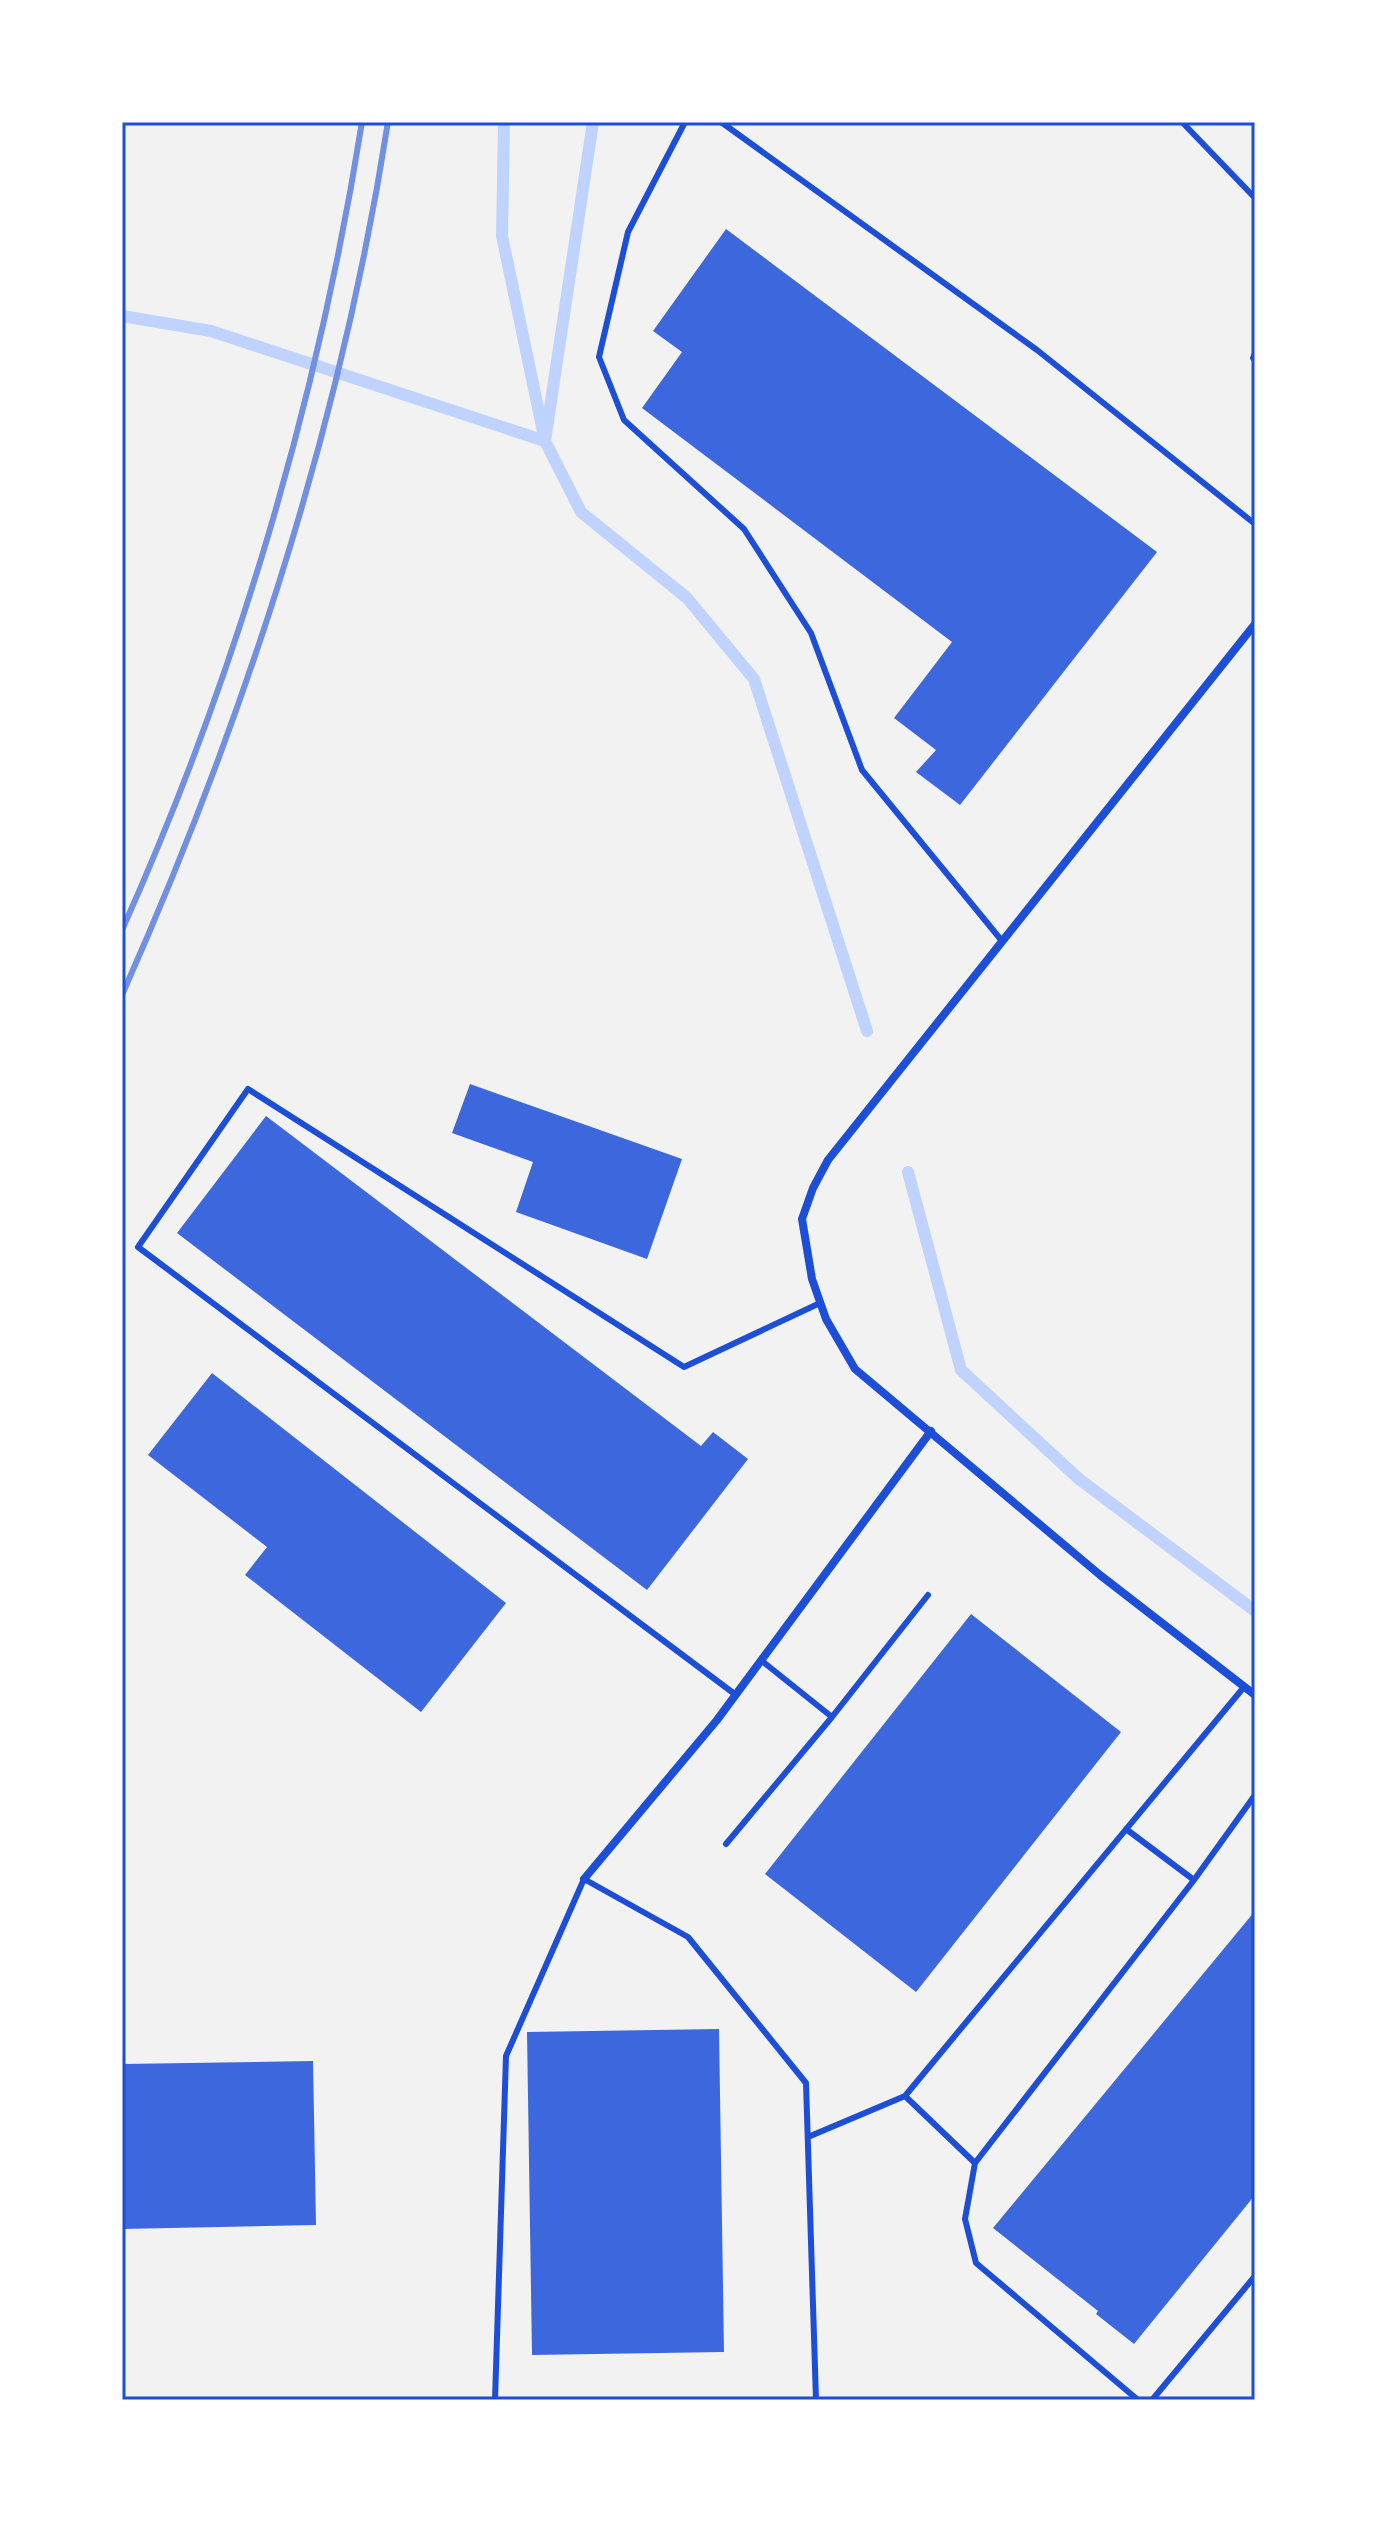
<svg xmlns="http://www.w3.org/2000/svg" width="1377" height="2522" viewBox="0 0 1377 2522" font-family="'Source Sans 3',sans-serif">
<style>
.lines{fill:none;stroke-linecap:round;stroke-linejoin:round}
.stream{stroke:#bfd3fe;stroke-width:12}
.building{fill:#3d67dc}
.service{stroke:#1d4ed8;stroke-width:6}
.minor{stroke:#1d4ed8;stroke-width:8}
.rail{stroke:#7290e2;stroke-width:6}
.neatline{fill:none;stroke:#1d4ed8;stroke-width:3}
</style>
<rect width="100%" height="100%" fill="#f2f2f2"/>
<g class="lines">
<path class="stream" d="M593 122 545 441 581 512 687 598 754 679 867 1031
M122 316 211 331 545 441 502 236 504 122
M908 1172 961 1370 1079 1479 1255 1611"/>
</g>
<path class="building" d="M726 229 1157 552 960 805 916 772 936 750 894 718 952 642 642 408 682 352 653 331Z
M470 1084 682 1159 647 1259 516 1212 533 1162 452 1133Z
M266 1116 701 1446 713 1432 748 1459 647 1590 177 1233Z
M212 1373 506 1603 421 1712 245 1575 267 1547 148 1455Z
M971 1614 1121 1732 916 1992 765 1874Z
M1255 1911V2195L1134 2344 1096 2314 1098 2311 993 2228Z
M719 2029 724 2352 532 2355 527 2032Z
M313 2061 316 2225 122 2229V2064Z"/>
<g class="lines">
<path class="service" d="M685 122 628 232 599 357 624 420 744 529 811 633 862 770 1002 941
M721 122 1037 350 1255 524
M1182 122 1255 198
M1255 353 1253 358 1255 360
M762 1661 832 1717 928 1595
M736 1695 138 1247 248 1089 684 1367 820 1303
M1126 1829 1194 1880 1255 1795
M726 1844 832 1717
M905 2096 975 2163 965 2219 976 2263 1138 2400
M808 2137 905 2096 1244 1687
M975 2163 1194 1880
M495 2400 506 2056 584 1879 688 1937 806 2083 816 2400
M1152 2400 1255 2276"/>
<path class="minor" d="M1255 624 828 1160 813 1188 802 1219 812 1279 826 1319 855 1369 1100 1575 1255 1695
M584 1879 717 1720 931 1431"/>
<path class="rail" d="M122 930C237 674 318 399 362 122
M122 995C246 716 341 424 388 122"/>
</g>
<rect width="1377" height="2522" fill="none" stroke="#ffffff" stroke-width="248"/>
<rect x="124" y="124" width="1129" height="2274" class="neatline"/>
</svg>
